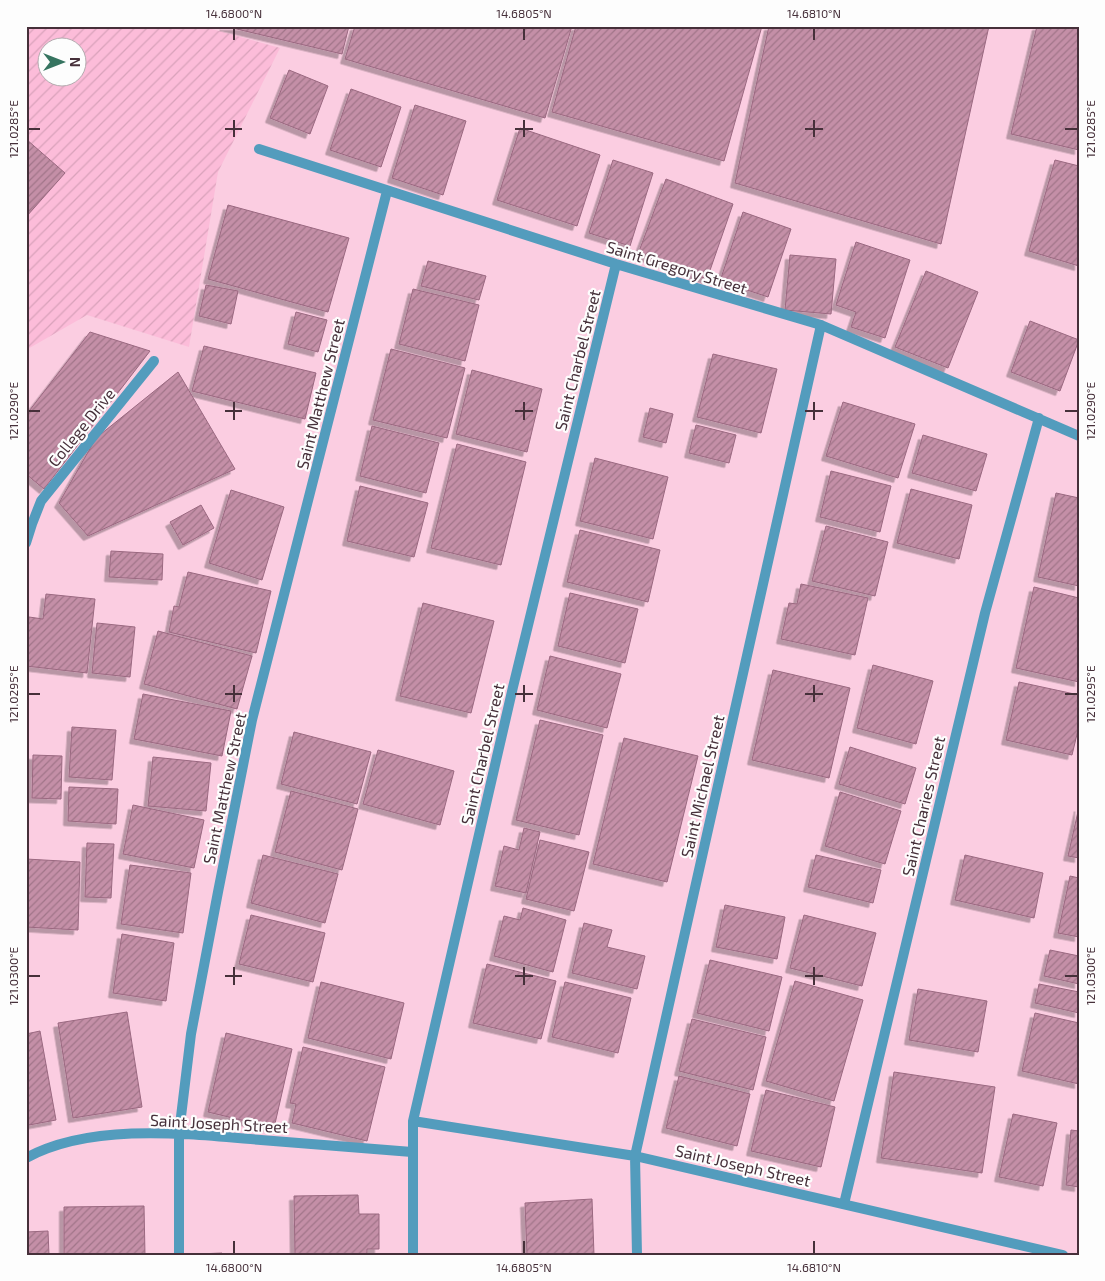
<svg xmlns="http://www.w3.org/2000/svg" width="1105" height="1281" viewBox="0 0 1105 1281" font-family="'Exo 2',sans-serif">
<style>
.industrial{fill:url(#industrial-furrows);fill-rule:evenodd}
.building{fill:url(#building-hatch);stroke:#9a6880;filter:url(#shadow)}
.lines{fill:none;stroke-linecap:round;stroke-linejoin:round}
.street{stroke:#539cbd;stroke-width:10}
.ticks{fill:none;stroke:#46303a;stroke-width:2}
.labels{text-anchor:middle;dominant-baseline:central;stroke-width:4.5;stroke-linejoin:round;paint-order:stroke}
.street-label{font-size:16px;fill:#46303a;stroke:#fdfdfd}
.neatline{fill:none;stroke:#46303a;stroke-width:2}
.ticks-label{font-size:12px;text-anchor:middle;fill:#46303a}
</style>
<defs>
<pattern id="industrial-furrows" width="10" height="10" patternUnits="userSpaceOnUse" patternTransform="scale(1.25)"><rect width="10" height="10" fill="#fcbcd9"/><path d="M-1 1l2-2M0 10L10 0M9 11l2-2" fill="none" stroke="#d9a2bb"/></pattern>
<pattern id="building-hatch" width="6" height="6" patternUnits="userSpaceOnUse" patternTransform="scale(1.25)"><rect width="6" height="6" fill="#c48fa7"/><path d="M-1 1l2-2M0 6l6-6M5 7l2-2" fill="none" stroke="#a17589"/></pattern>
<filter id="shadow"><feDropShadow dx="-4.5" dy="4.5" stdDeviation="0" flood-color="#0004"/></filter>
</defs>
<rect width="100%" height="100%" fill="#fbcde1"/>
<path class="industrial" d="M26 26H201L280 48 218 172 189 347 87 315 26 350ZM48 48H78V78H48Z"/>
<path class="building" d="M224 26H349L342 54Z
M355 26H572L545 118 345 59Z
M576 26H762L724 161 552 112Z
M769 26H989L941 244 735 183Z
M1037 26H1079V150L1011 134Z
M289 70 328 86 310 134 270 118Z
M351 89 401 107 381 167 330 150Z
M415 105 466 121 443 195 392 178Z
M520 128 600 155 577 226 497 200Z
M26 139 65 173 26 217Z
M613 160 653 173 630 246 589 233Z
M1055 160 1079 166V266L1029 251Z
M666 179 733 204 707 279 638 254Z
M228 205 349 238 328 312 208 279Z
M743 212 791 229 768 297 720 281Z
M856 242 910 260 885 338 851 327 856 312 836 305Z
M790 255 836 259 831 314 785 310Z
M428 261 486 276 479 300 421 286Z
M926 271 978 292 948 368 895 347Z
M206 285 238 291 231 324 199 316Z
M413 289 479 305 465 361 399 344Z
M296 312 327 320 318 352 288 344Z
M1030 321 1079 340 1060 391 1011 372Z
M90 332 150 351 44 489 26 474V415Z
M204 346 316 373 305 419 192 391Z
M391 349 465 368 447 438 373 420Z
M713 354 777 369 761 433 697 417Z
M472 370 542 389 527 452 456 434Z
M178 372 235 469 88 536 59 503 96 438Z
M843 402 915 424 898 478 826 456Z
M650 408 673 414 666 443 643 437Z
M696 425 736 435 729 463 689 453Z
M372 426 439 443 426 493 360 476Z
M923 435 987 454 976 491 912 473Z
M457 444 526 462 501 565 431 548Z
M595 458 668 477 653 539 580 521Z
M831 471 891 486 880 532 820 517Z
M360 486 428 503 414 557 347 541Z
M911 489 972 505 959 559 897 543Z
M231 490 284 507 262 580 209 563Z
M1056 493 1079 498V586L1038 577Z
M201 505 214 528 183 545 170 522Z
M826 526 888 542 875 596 812 581Z
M580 530 660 550 648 602 567 582Z
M111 551 163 554 162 580 109 577Z
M188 572 271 591 256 653 169 632 174 606 179 607Z
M801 584 868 598 855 655 781 639 789 603 797 604Z
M1034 587 1079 598V682L1016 668Z
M570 593 638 609 625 663 558 646Z
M46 594 95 599 87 673 26 666V641L29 617 43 619Z
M423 603 494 621 471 713 400 696Z
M97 623 135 627 130 677 92 673Z
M158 631 252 656 237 709 144 684Z
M550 656 621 674 607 728 537 710Z
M873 665 933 681 916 744 857 728Z
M773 670 850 688 829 778 752 760Z
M1019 682 1079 695V726L1072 755 1006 740Z
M143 694 231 711 222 756 134 739Z
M540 720 603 735 579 835 516 820Z
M72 727 116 730 112 780 69 777Z
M294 732 371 752 357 804 281 784Z
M624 738 698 756 667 882 593 864Z
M850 747 916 768 905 804 839 784Z
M378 750 454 771 440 825 363 804Z
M33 755 62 756 61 799 32 798Z
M153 757 211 763 206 811 148 806Z
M69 787 118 789 116 824 68 821Z
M291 791 358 809 342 870 275 852Z
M840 792 901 811 885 864 825 846Z
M133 805 204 820 194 868 123 854Z
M1079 807V858L1068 856Z
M524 828 540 832 526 893 495 886 504 846 519 850Z
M540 840 589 852 574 911 526 899Z
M87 843 114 844 111 898 85 897Z
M263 855 338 874 325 923 251 903Z
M816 855 881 870 873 903 808 887Z
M965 855 1043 873 1034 918 955 900Z
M26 859 80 862 78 930 26 927Z
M130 865 191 873 183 933 121 924Z
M1070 876 1079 878V937L1058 933Z
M725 905 785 917 777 959 716 947Z
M523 908 566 920 553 972 494 956 504 916 520 920Z
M251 915 325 933 313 982 239 964Z
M804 915 876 933 862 986 790 968Z
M584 923 612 930 607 947 645 956 637 989 572 973Z
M122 934 174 943 166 1001 113 993Z
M1050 950 1079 956V984L1044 976Z
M710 960 782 977 769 1031 697 1013Z
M487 964 556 981 541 1039 473 1023Z
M795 981 863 1000 834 1101 766 1081Z
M321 982 404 1003 391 1059 308 1038Z
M565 982 631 998 618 1053 552 1037Z
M1039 984 1079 992V1013L1035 1003Z
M918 989 987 1001 978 1052 909 1040Z
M127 1012 142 1107 73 1118 58 1023Z
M1035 1013 1079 1023V1084L1022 1071Z
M692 1019 766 1037 753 1090 679 1071Z
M40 1031 56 1120 29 1125 26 1121V1034Z
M226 1033 292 1049 274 1128 208 1112Z
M303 1047 385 1067 367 1141 292 1123 296 1104 290 1103Z
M894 1072 995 1087 982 1173 881 1158Z
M679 1076 750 1094 737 1146 666 1128Z
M766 1090 835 1107 821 1167 751 1151Z
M1013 1114 1057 1123 1043 1186 999 1177Z
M1071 1130 1079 1131V1187L1066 1185Z
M358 1195 359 1214H379V1249H367V1255H295L294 1196Z
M592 1199 594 1255H527L525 1203Z
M144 1206 145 1255H64V1207Z
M48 1231 49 1255H26V1232Z
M222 1253V1255H197V1254Z"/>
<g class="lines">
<path class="street" d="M259 149 616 264 821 325 1079 436
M26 543 32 524 41 501 154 361
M413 1121 635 1156 1063 1255
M26 1158C92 1122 189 1134 261 1140 312 1144 362 1148 412 1152
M844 1204 985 613 1039 418
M179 1255V1133L191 1034 218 892 252 720 387 191
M413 1255V1121L513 687 616 264
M637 1255 635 1156 821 325"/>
</g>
<path class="ticks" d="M234 28V40M524 28V40M814 28V40M234 120V137M524 120V137M814 120V137M28 129H40M225 129H242M515 129H533M805 129H823M1065 129H1078M234 402V420M524 402V420M814 402V420M28 411H40M225 411H242M515 411H533M805 411H823M1065 411H1078M234 685V702M524 685V702M814 685V702M28 694H40M225 694H242M515 694H533M805 694H823M1065 694H1078M234 967V985M524 967V985M814 967V985M28 976H40M225 976H242M515 976H533M805 976H823M1065 976H1078M234 1241V1254M524 1241V1254M814 1241V1254"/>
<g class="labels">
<g class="street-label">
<text transform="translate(677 267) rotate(17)">Saint Gregory Street</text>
<text transform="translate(577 360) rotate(-76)">Saint Charbel Street</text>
<text transform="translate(320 394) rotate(-76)">Saint Matthew Street</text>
<text transform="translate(81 427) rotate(-51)">College Drive</text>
<text transform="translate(482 754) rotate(-77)">Saint Charbel Street</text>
<text transform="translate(702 786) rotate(-77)">Saint Michael Street</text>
<text transform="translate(224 788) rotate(-78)">Saint Matthew Street</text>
<text transform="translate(923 806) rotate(-77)">Saint Charies Street</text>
<text transform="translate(219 1123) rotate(3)">Saint Joseph Street</text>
<text transform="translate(743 1165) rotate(13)">Saint Joseph Street</text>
</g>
</g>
<rect width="1105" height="1281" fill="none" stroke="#fdfdfd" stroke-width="55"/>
<g transform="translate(62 62) rotate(90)"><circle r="24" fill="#fdfdfd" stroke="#b4abaf"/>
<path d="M0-4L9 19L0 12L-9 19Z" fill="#367460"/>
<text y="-8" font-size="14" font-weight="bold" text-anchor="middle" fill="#46303a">N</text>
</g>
<rect x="28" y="28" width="1050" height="1226" class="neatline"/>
<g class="ticks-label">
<text x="234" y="18">14.6800°N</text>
<text x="524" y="18">14.6805°N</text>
<text x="814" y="18">14.6810°N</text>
<text transform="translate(1091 129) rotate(-90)" y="4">121.0285°E</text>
<text transform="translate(14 129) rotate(-90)" y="4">121.0285°E</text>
<text transform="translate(14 411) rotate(-90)" y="4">121.0290°E</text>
<text transform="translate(1091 411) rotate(-90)" y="4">121.0290°E</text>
<text transform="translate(1091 694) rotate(-90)" y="4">121.0295°E</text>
<text transform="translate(14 694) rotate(-90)" y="4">121.0295°E</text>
<text transform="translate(1091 976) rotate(-90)" y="4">121.0300°E</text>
<text transform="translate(14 976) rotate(-90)" y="4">121.0300°E</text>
<text x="234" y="1272">14.6800°N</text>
<text x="524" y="1272">14.6805°N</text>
<text x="814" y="1272">14.6810°N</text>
</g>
</svg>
